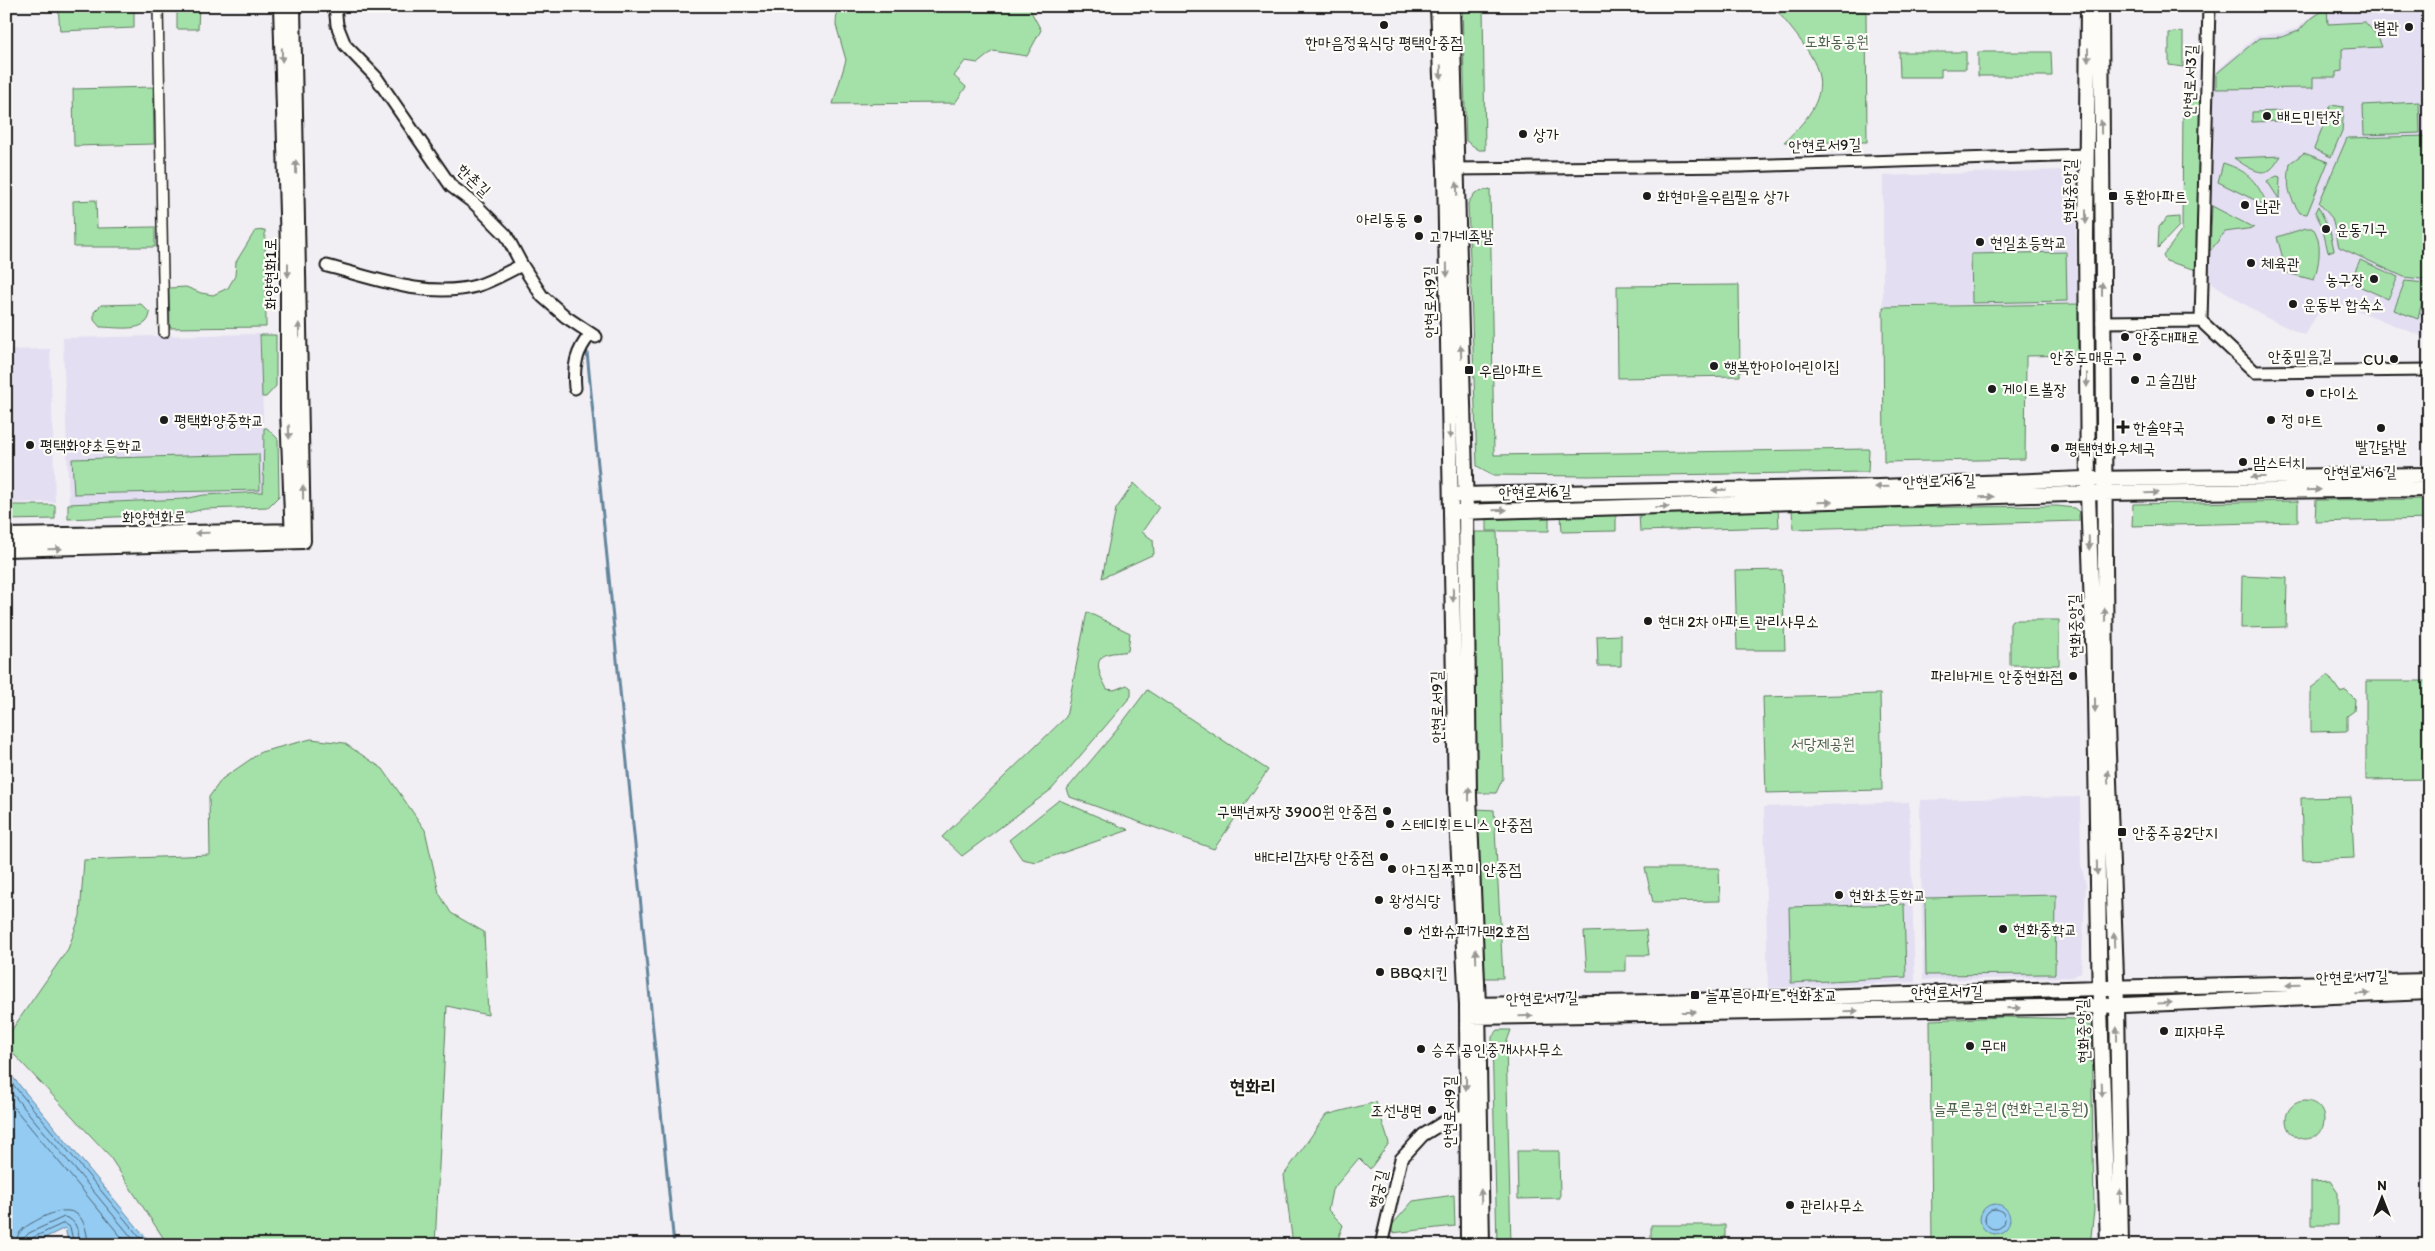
<svg xmlns="http://www.w3.org/2000/svg" width="2435" height="1251" viewBox="0 0 2435 1251" font-family="Itim,'Poor Story',sans-serif">
<style>
.built{fill:#e3def1}
.green{fill:#a4e1a8;stroke:#607e62}
.water{fill:#93cbf2;stroke:#63859c}
.lines{fill:none;stroke-linecap:round;stroke-linejoin:round}
.shore{stroke:#4c6272;stroke-width:1}
.stream{stroke:#63859c;stroke-width:3}
.pedestrian-casing{stroke:#1c1c1c;stroke-width:12}
.minor-casing{stroke:#1c1c1c;stroke-width:15}
.tertiary-casing{stroke:#1c1c1c;stroke-width:18}
.pedestrian{stroke:#fdfcf7;stroke-width:9}
.minor{stroke:#fdfcf7;stroke-width:11}
.tertiary{stroke:#fdfcf7;stroke-width:14}
.oneway{fill:#989794}
.poi-dot{fill:#1c1c1c;stroke:#fdfcf7;stroke-width:2}
.labels{text-anchor:middle;dominant-baseline:central;stroke-width:4.5;stroke-linejoin:round;paint-order:stroke}
.poi-label{font-size:16px;fill:#1c1c1c;stroke:#fdfcf7;text-anchor:start}
.park-label{font-size:16px;fill:#4c614d;stroke:#fdfcf7}
.street-label{font-size:16px;fill:#1c1c1c;stroke:#fdfcf7}
.quarter-label{font-size:19px;font-weight:bold;fill:#1c1c1c;stroke:#fdfcf7}
</style>
<rect width="100%" height="100%" fill="#f1eef4"/>
<filter id="ink" filterUnits="userSpaceOnUse"><feTurbulence type="fractalNoise" baseFrequency=".02" numOctaves="2"/><feDisplacementMap in="SourceGraphic" scale="10" xChannelSelector="R" yChannelSelector="G"/><feConvolveMatrix kernelMatrix="1 2 1 2 8 2 1 2 1" color-interpolation-filters="sRGB"/></filter>
<g filter="url(#ink)">
<path class="built" d="M2323 6H2370L2377 16H2395V6H2429V339L2336 302 2317 315 2304 335 2265 317 2207 280 2209 156 2214 73 2258 35 2282 33 2298 28Z
M2059 170 2075 180 2077 303 1883 306V176Z
M259 334 263 411V492L204 494 184 498 69 504 63 338Z
M50 349 55 502 6 503V350Z
M2080 797 2081 865 2086 885 2081 972 2073 977 1923 980 1920 800Z
M1909 802 1915 982 1768 988 1764 807Z"/>
<path class="green" d="M58 6H134V28L60 31Z
M177 6H199L198 29H177Z
M837 6H1028L1041 30 1027 56 993 51 978 63 965 61 954 76 966 87 955 103 833 104 846 60 836 25Z
M1462 6H1483L1485 150H1479L1466 141Z
M2327 8 2328 24 2365 22 2378 37 2382 47 2342 49V71L2336 72V77H2313V88L2216 89V74L2259 38 2282 37 2299 31 2309 20Z
M1866 10 1867 142H1784C1843 88 1820 64 1778 12Z
M2183 32V67L2169 65V33Z
M1899 52H1966V69H1941V77H1900Z
M1978 52H2051L2052 76H1978Z
M153 87 154 144 74 146 73 89Z
M2196 96H2202L2197 270 2166 261 2163 256 2182 230 2183 105Z
M2419 102 2420 133 2364 135 2363 105Z
M2331 105 2344 107 2342 131 2331 157 2314 149Z
M2282 111V121L2252 122V112Z
M2429 136V280L2404 277 2339 247 2332 218 2319 203 2347 138Z
M2304 153 2328 162 2307 214 2300 213C2287 193 2287 186 2290 163Z
M2281 156C2278 160 2275 166 2271 169 2261 178 2243 164 2234 158Z
M2223 163C2251 172 2256 182 2269 207L2218 182Z
M2277 176 2280 177 2279 199 2267 181Z
M1490 189 1494 455 1869 449 1868 472 1588 476 1493 475 1477 466 1468 203 1475 193Z
M96 200 97 228 155 227V247H74L73 201Z
M2212 206 2254 228 2225 232 2210 251Z
M2318 206 2330 231 2334 250 2328 252 2322 226 2315 212Z
M2179 217V226L2158 248 2159 227 2167 218Z
M2306 228H2313C2323 243 2319 264 2314 280L2287 273 2277 237Z
M265 230 266 327 170 328 169 288 186 287 201 293 213 295 228 288 235 276 236 262 255 231Z
M2066 252 2067 301 1972 303 1971 254Z
M2360 260 2398 277 2388 299 2350 282Z
M2405 281 2426 283 2418 319 2394 310Z
M1739 285 1740 376 1618 378 1617 286Z
M141 304 150 313C148 334 116 327 100 327L94 320V312L101 305Z
M2078 304V355L2026 356 2025 459 1884 462 1883 307Z
M260 335H276V386L266 397H262Z
M264 428H267L278 439 279 496 268 507 204 509 183 514 68 519V504L184 499 204 495 263 492Z
M259 454 260 490 74 494 72 459Z
M1134 483 1159 507 1142 532 1153 540 1154 554 1102 578 1116 509Z
M2429 499V519L2315 522 2316 500Z
M2298 501V522L2132 526 2133 504Z
M6 505H55V519L6 520Z
M2057 506 2074 508 2079 512V521L1793 529 1792 509Z
M1778 509 1779 527 1640 531 1639 513Z
M1616 515V531L1562 532 1561 516Z
M1549 516V531H1487V517Z
M1475 532H1497L1503 778 1496 793H1476Z
M1782 570 1785 650H1737L1735 571Z
M2242 576 2287 578 2286 627 2241 628Z
M1087 612 1130 633 1128 651C1121 653 1114 652 1108 654 1090 659 1102 679 1107 689L1114 690 1127 685 1131 688V696L1052 789 962 856 942 837 1066 717Z
M2012 620H2059V665H2010V623Z
M1621 635V666H1598L1597 636Z
M2328 675 2340 692 2346 690 2355 699 2354 711 2347 716V731L2311 732V688Z
M2366 681H2429V779L2366 780Z
M1147 690 1268 770 1214 849 1070 797 1067 789 1116 731Z
M1880 694 1882 790 1766 793 1763 697Z
M311 739 344 743 383 769 425 830 439 893 451 913 484 932 488 1015 447 1006 435 1245H168L108 1154 6 1046V1038L68 949 80 916 84 860 210 855 209 797 222 779 261 752Z
M2351 797 2354 858 2303 860 2301 798Z
M1059 800 1129 830 1036 862 1022 859 1009 840Z
M1476 809 1494 810 1503 978H1481Z
M1645 868H1719L1720 901 1653 902Z
M2056 895 2055 974 1926 975 1925 898Z
M1904 904 1906 977 1791 983 1789 907Z
M1646 930 1649 955H1626V971H1587L1584 932Z
M2005 1017 2080 1019 2091 1027 2094 1210 2090 1245H1932L1930 1020Z
M1498 1030H1511L1506 1044 1511 1245H1497L1492 1037Z
M2286 1120a19 19 0 1 1 38 0a19 19 0 1 1-38 0Z
M1376 1102 1389 1143 1370 1169 1359 1158 1332 1190 1328 1210 1343 1225 1336 1245H1293L1284 1175 1326 1115Z
M1517 1151H1559L1560 1198 1518 1199Z
M2330 1181 2338 1193V1225H2311V1182Z
M1454 1195 1455 1226 1392 1233V1225L1413 1201Z
M1651 1225H1725V1245H1651Z"/>
<path class="water" d="M6 1069 152 1245H69L65 1228 30 1245H6Z
M1980 1219a15 15 0 1 1 30 0a15 15 0 1 1-30 0Z"/>
<g class="lines">
<path class="shore" d="M6 1076 146 1245
M6 1086 138 1245
M6 1098 128 1245
M1985 1219a10 10 0 1 1 20 0a10 10 0 1 1-20 0Z
M16 1245C16 1229 29 1225 41 1218 70 1204 86 1209 88 1245
M23 1245 24 1238 29 1233 64 1217C77 1219 79 1233 80 1245
M30 1245 32 1238 64 1223 70 1227 74 1245"/>
<path class="stream" d="M587 352 674 1245"/>
<g class="pedestrian-casing">
<path id="pedestrian" d="M158 6 164 333"/>
</g>
<g class="minor-casing">
<path id="minor" d="M335 6 337 25 345 45 376 77 451 186 475 204 506 235 522 265 542 296 566 317 596 337
M1449 169 1741 166 2086 155
M327 266C374 278 427 299 476 286 491 282 507 272 522 265
M2201 321 2209 6
M2102 322 2201 321 2255 372 2429 370
M575 388C573 367 576 351 590 335
M1381 1245 1401 1159 1423 1135 1449 1119 1476 1114"/>
</g>
<g class="tertiary-casing">
<path id="tertiary" d="M281 6 288 248V410L293 541
M1438 6 1445 169 1456 800 1467 1005 1468 1245
M1452 6 1466 512 1469 797 1478 1005 1482 1245
M2088 6 2086 238 2088 494 2095 698 2100 1006 2108 1245
M2101 6 2106 697 2117 1005 2121 1245
M1458 495 1880 487 2085 479 2429 475
M1457 512 2103 493 2429 489
M6 536 300 531
M6 549 303 541 293 6
M1470 1005 1659 1002 2099 988 2429 981
M1470 1017 2100 1006 2429 992"/>
</g>
<use href="#pedestrian" class="pedestrian"/>
<use href="#minor" class="minor"/>
<use href="#tertiary" class="tertiary"/>
</g>
<defs><path id="oneway-solid" d="M-6-.8H1V-3.2L6.5 0L1 3.2V.8H-6Z" transform="scale(1.25)"/></defs>
<g class="oneway">
<use href="#oneway-solid" transform="translate(282 55) rotate(89)"/>
<use href="#oneway-solid" transform="translate(2088 55) rotate(90)"/>
<use href="#oneway-solid" transform="translate(1441 72) rotate(88)"/>
<use href="#oneway-solid" transform="translate(2101 127) rotate(-91)"/>
<use href="#oneway-solid" transform="translate(296 167) rotate(-91)"/>
<use href="#oneway-solid" transform="translate(1457 189) rotate(-92)"/>
<use href="#oneway-solid" transform="translate(2086 217) rotate(90)"/>
<use href="#oneway-solid" transform="translate(288 270) rotate(90)"/>
<use href="#oneway-solid" transform="translate(1447 270) rotate(89)"/>
<use href="#oneway-solid" transform="translate(2102 289) rotate(-90)"/>
<use href="#oneway-solid" transform="translate(299 330) rotate(-91)"/>
<use href="#oneway-solid" transform="translate(1461 352) rotate(-92)"/>
<use href="#oneway-solid" transform="translate(2087 380) rotate(90)"/>
<use href="#oneway-solid" transform="translate(289 432) rotate(88)"/>
<use href="#oneway-solid" transform="translate(1450 432) rotate(88)"/>
<use href="#oneway-solid" transform="translate(2258 477) rotate(180)"/>
<use href="#oneway-solid" transform="translate(1882 487) rotate(178)"/>
<use href="#oneway-solid" transform="translate(1719 490) rotate(179)"/>
<use href="#oneway-solid" transform="translate(2314 490) rotate(-1)"/>
<use href="#oneway-solid" transform="translate(303 492) rotate(-91)"/>
<use href="#oneway-solid" transform="translate(2152 493) rotate(-1)"/>
<use href="#oneway-solid" transform="translate(1987 497) rotate(-2)"/>
<use href="#oneway-solid" transform="translate(1825 502) rotate(-2)"/>
<use href="#oneway-solid" transform="translate(1662 507) rotate(-2)"/>
<use href="#oneway-solid" transform="translate(1500 510) rotate(-2)"/>
<use href="#oneway-solid" transform="translate(202 533) rotate(179)"/>
<use href="#oneway-solid" transform="translate(2089 543) rotate(88)"/>
<use href="#oneway-solid" transform="translate(55 549) rotate(-1)"/>
<use href="#oneway-solid" transform="translate(1453 595) rotate(89)"/>
<use href="#oneway-solid" transform="translate(2105 615) rotate(-91)"/>
<use href="#oneway-solid" transform="translate(2095 705) rotate(90)"/>
<use href="#oneway-solid" transform="translate(2108 777) rotate(-92)"/>
<use href="#oneway-solid" transform="translate(1469 794) rotate(-91)"/>
<use href="#oneway-solid" transform="translate(2097 868) rotate(89)"/>
<use href="#oneway-solid" transform="translate(2114 940) rotate(-92)"/>
<use href="#oneway-solid" transform="translate(1476 956) rotate(-92)"/>
<use href="#oneway-solid" transform="translate(2293 985) rotate(179)"/>
<use href="#oneway-solid" transform="translate(2363 994) rotate(-2)"/>
<use href="#oneway-solid" transform="translate(2165 1003) rotate(-3)"/>
<use href="#oneway-solid" transform="translate(2014 1008) rotate(-1)"/>
<use href="#oneway-solid" transform="translate(1851 1011) rotate(-1)"/>
<use href="#oneway-solid" transform="translate(1689 1012)"/>
<use href="#oneway-solid" transform="translate(1526 1016) rotate(-2)"/>
<use href="#oneway-solid" transform="translate(2117 1034) rotate(-91)"/>
<use href="#oneway-solid" transform="translate(1466 1083) rotate(90)"/>
<use href="#oneway-solid" transform="translate(2102 1090) rotate(88)"/>
<use href="#oneway-solid" transform="translate(1481 1196) rotate(-92)"/>
<use href="#oneway-solid" transform="translate(2120 1196) rotate(-91)"/>
</g>
</g>
<g class="poi-dot">
<circle cx="1384" cy="25" r="5"/>
<circle cx="2409" cy="27" r="5"/>
<circle cx="2267" cy="116" r="5"/>
<circle cx="1523" cy="134" r="5"/>
<circle cx="1647" cy="196" r="5"/>
<rect x="2108" y="191" width="10" height="10" rx="2.5"/>
<circle cx="2245" cy="205" r="5"/>
<circle cx="1418" cy="219" r="5"/>
<circle cx="2326" cy="229" r="5"/>
<circle cx="1419" cy="236" r="5"/>
<circle cx="1980" cy="242" r="5"/>
<circle cx="2251" cy="263" r="5"/>
<circle cx="2374" cy="279" r="5"/>
<circle cx="2293" cy="304" r="5"/>
<circle cx="2125" cy="337" r="5"/>
<circle cx="2137" cy="357" r="5"/>
<circle cx="2394" cy="359" r="5"/>
<circle cx="1714" cy="366" r="5"/>
<rect x="1464" y="365" width="10" height="10" rx="2.5"/>
<circle cx="2135" cy="380" r="5"/>
<circle cx="1992" cy="389" r="5"/>
<circle cx="2310" cy="393" r="5"/>
<circle cx="164" cy="420" r="5"/>
<circle cx="2271" cy="420" r="5"/>
<path d="M2120.5 419.5h5v5h5v5h-5v5h-5v-5h-5v-5h5z"/>
<circle cx="2381" cy="428" r="5"/>
<circle cx="30" cy="445" r="5"/>
<circle cx="2055" cy="448" r="5"/>
<circle cx="2243" cy="462" r="5"/>
<circle cx="1648" cy="621" r="5"/>
<circle cx="2073" cy="676" r="5"/>
<circle cx="1387" cy="811" r="5"/>
<circle cx="1390" cy="824" r="5"/>
<rect x="2117" y="827" width="10" height="10" rx="2.5"/>
<circle cx="1384" cy="857" r="5"/>
<circle cx="1392" cy="869" r="5"/>
<circle cx="1839" cy="895" r="5"/>
<circle cx="1379" cy="900" r="5"/>
<circle cx="2003" cy="929" r="5"/>
<circle cx="1408" cy="931" r="5"/>
<circle cx="1380" cy="972" r="5"/>
<rect x="1690" y="990" width="10" height="10" rx="2.5"/>
<circle cx="2164" cy="1031" r="5"/>
<circle cx="1970" cy="1046" r="5"/>
<circle cx="1421" cy="1049" r="5"/>
<circle cx="1432" cy="1110" r="5"/>
<circle cx="1790" cy="1205" r="5"/>
</g>
<g class="labels">
<g class="poi-label">
<text x="2399" y="27" text-anchor="end">별관</text>
<text x="1384" y="42" text-anchor="middle">한마음정육식당 평택안중점</text>
<text x="2277" y="116">배드민턴장</text>
<text x="1533" y="134">상가</text>
<text x="1657" y="196">화현마을우림필유 상가</text>
<text x="2123" y="196">동환아파트</text>
<text x="2255" y="205">남관</text>
<text x="1408" y="219" text-anchor="end">아리동동</text>
<text x="2336" y="229">운동기구</text>
<text x="1429" y="236">고가네족발</text>
<text x="1990" y="242">현일초등학교</text>
<text x="2261" y="263">체육관</text>
<text x="2364" y="279" text-anchor="end">농구장</text>
<text x="2303" y="304">운동부 합숙소</text>
<text x="2135" y="337">안중대패로</text>
<text x="2127" y="357" text-anchor="end">안중도매문구</text>
<text x="2384" y="359" text-anchor="end">CU</text>
<text x="1724" y="366">행복한아이어린이집</text>
<text x="1479" y="370">우림아파트</text>
<text x="2145" y="380">고슬김밥</text>
<text x="2002" y="389">게이트볼장</text>
<text x="2320" y="393">다이소</text>
<text x="174" y="420">평택화양중학교</text>
<text x="2281" y="420">정 마트</text>
<text x="2133" y="427">한솔약국</text>
<text x="40" y="445">평택화양초등학교</text>
<text x="2381" y="446" text-anchor="middle">빨간닭발</text>
<text x="2065" y="448">평택현화우체국</text>
<text x="2253" y="462">맘스터치</text>
<text x="1658" y="621">현대 2차 아파트 관리사무소</text>
<text x="2063" y="676" text-anchor="end">파리바게트 안중현화점</text>
<text x="1377" y="811" text-anchor="end">구백년짜장 3900원 안중점</text>
<text x="1400" y="824">스테디휘트니스 안중점</text>
<text x="2132" y="832">안중주공2단지</text>
<text x="1374" y="857" text-anchor="end">배다리감자탕 안중점</text>
<text x="1402" y="869">아그집쭈꾸미 안중점</text>
<text x="1849" y="895">현화초등학교</text>
<text x="1389" y="900">왕성식당</text>
<text x="2013" y="929">현화중학교</text>
<text x="1418" y="931">선화슈퍼가맥2호점</text>
<text x="1390" y="972">BBQ치킨</text>
<text x="1705" y="995">늘푸른아파트.현화초교</text>
<text x="2174" y="1031">피자마루</text>
<text x="1980" y="1046">무대</text>
<text x="1431" y="1049">승주 공인중개사사무소</text>
<text x="1422" y="1110" text-anchor="end">조선냉면</text>
<text x="1800" y="1205">관리사무소</text>
</g>
<g class="park-label">
<text x="1837" y="41">도화동공원</text>
<text x="1823" y="743">서당제공원</text>
<text x="2011" y="1108">늘푸른공원 (현화근린공원)</text>
</g>
<g class="street-label">
<text transform="translate(2190 81) rotate(-88)">안현로서3길</text>
<text transform="translate(1825 145) rotate(-2)">안현로서9길</text>
<text transform="translate(474 180) rotate(43)">한촌길</text>
<text transform="translate(2069 191) rotate(-90)">현화중앙길</text>
<text transform="translate(270 274) rotate(-90)">화양현화1로</text>
<text transform="translate(1430 302) rotate(-91)">안현로서9길</text>
<text transform="translate(2300 356) rotate(-1)">안중믿음길</text>
<text transform="translate(2360 472) rotate(-1)">안현로서6길</text>
<text transform="translate(1939 481) rotate(-2)">안현로서6길</text>
<text transform="translate(1535 492) rotate(-2)">안현로서6길</text>
<text transform="translate(154 517) rotate(-1)">화양현화로</text>
<text transform="translate(2075 626) rotate(-92)">현화중앙길</text>
<text transform="translate(1437 707) rotate(-91)">안현로서9길</text>
<text transform="translate(2352 977) rotate(-2)">안현로서7길</text>
<text transform="translate(1947 992) rotate(-1)">안현로서7길</text>
<text transform="translate(1542 998) rotate(-2)">안현로서7길</text>
<text transform="translate(2083 1031) rotate(-92)">현화중앙길</text>
<text transform="translate(1449 1112) rotate(-90)">안현로서9길</text>
<text transform="translate(1378 1189) rotate(-78)">행궁길</text>
</g>
<g class="quarter-label">
<text x="1253" y="1086">현화리</text>
</g>
</g>
<rect width="2435" height="1251" fill="none" stroke="#fdfcf7" stroke-width="25"/>
<rect x="12" y="12" width="2410" height="1226" fill="none" stroke="#1c1c1c" stroke-width="2" filter="url(#ink)"/>
<g transform="translate(2382 1198)" stroke="#fdfcf7" stroke-width="4" paint-order="stroke">
<path d="M0-4L9 19L0 12L-9 19Z" fill="#1c1c1c"/>
<text y="-8" font-size="14" font-weight="bold" text-anchor="middle" fill="#1c1c1c">N</text>
</g>
</svg>
